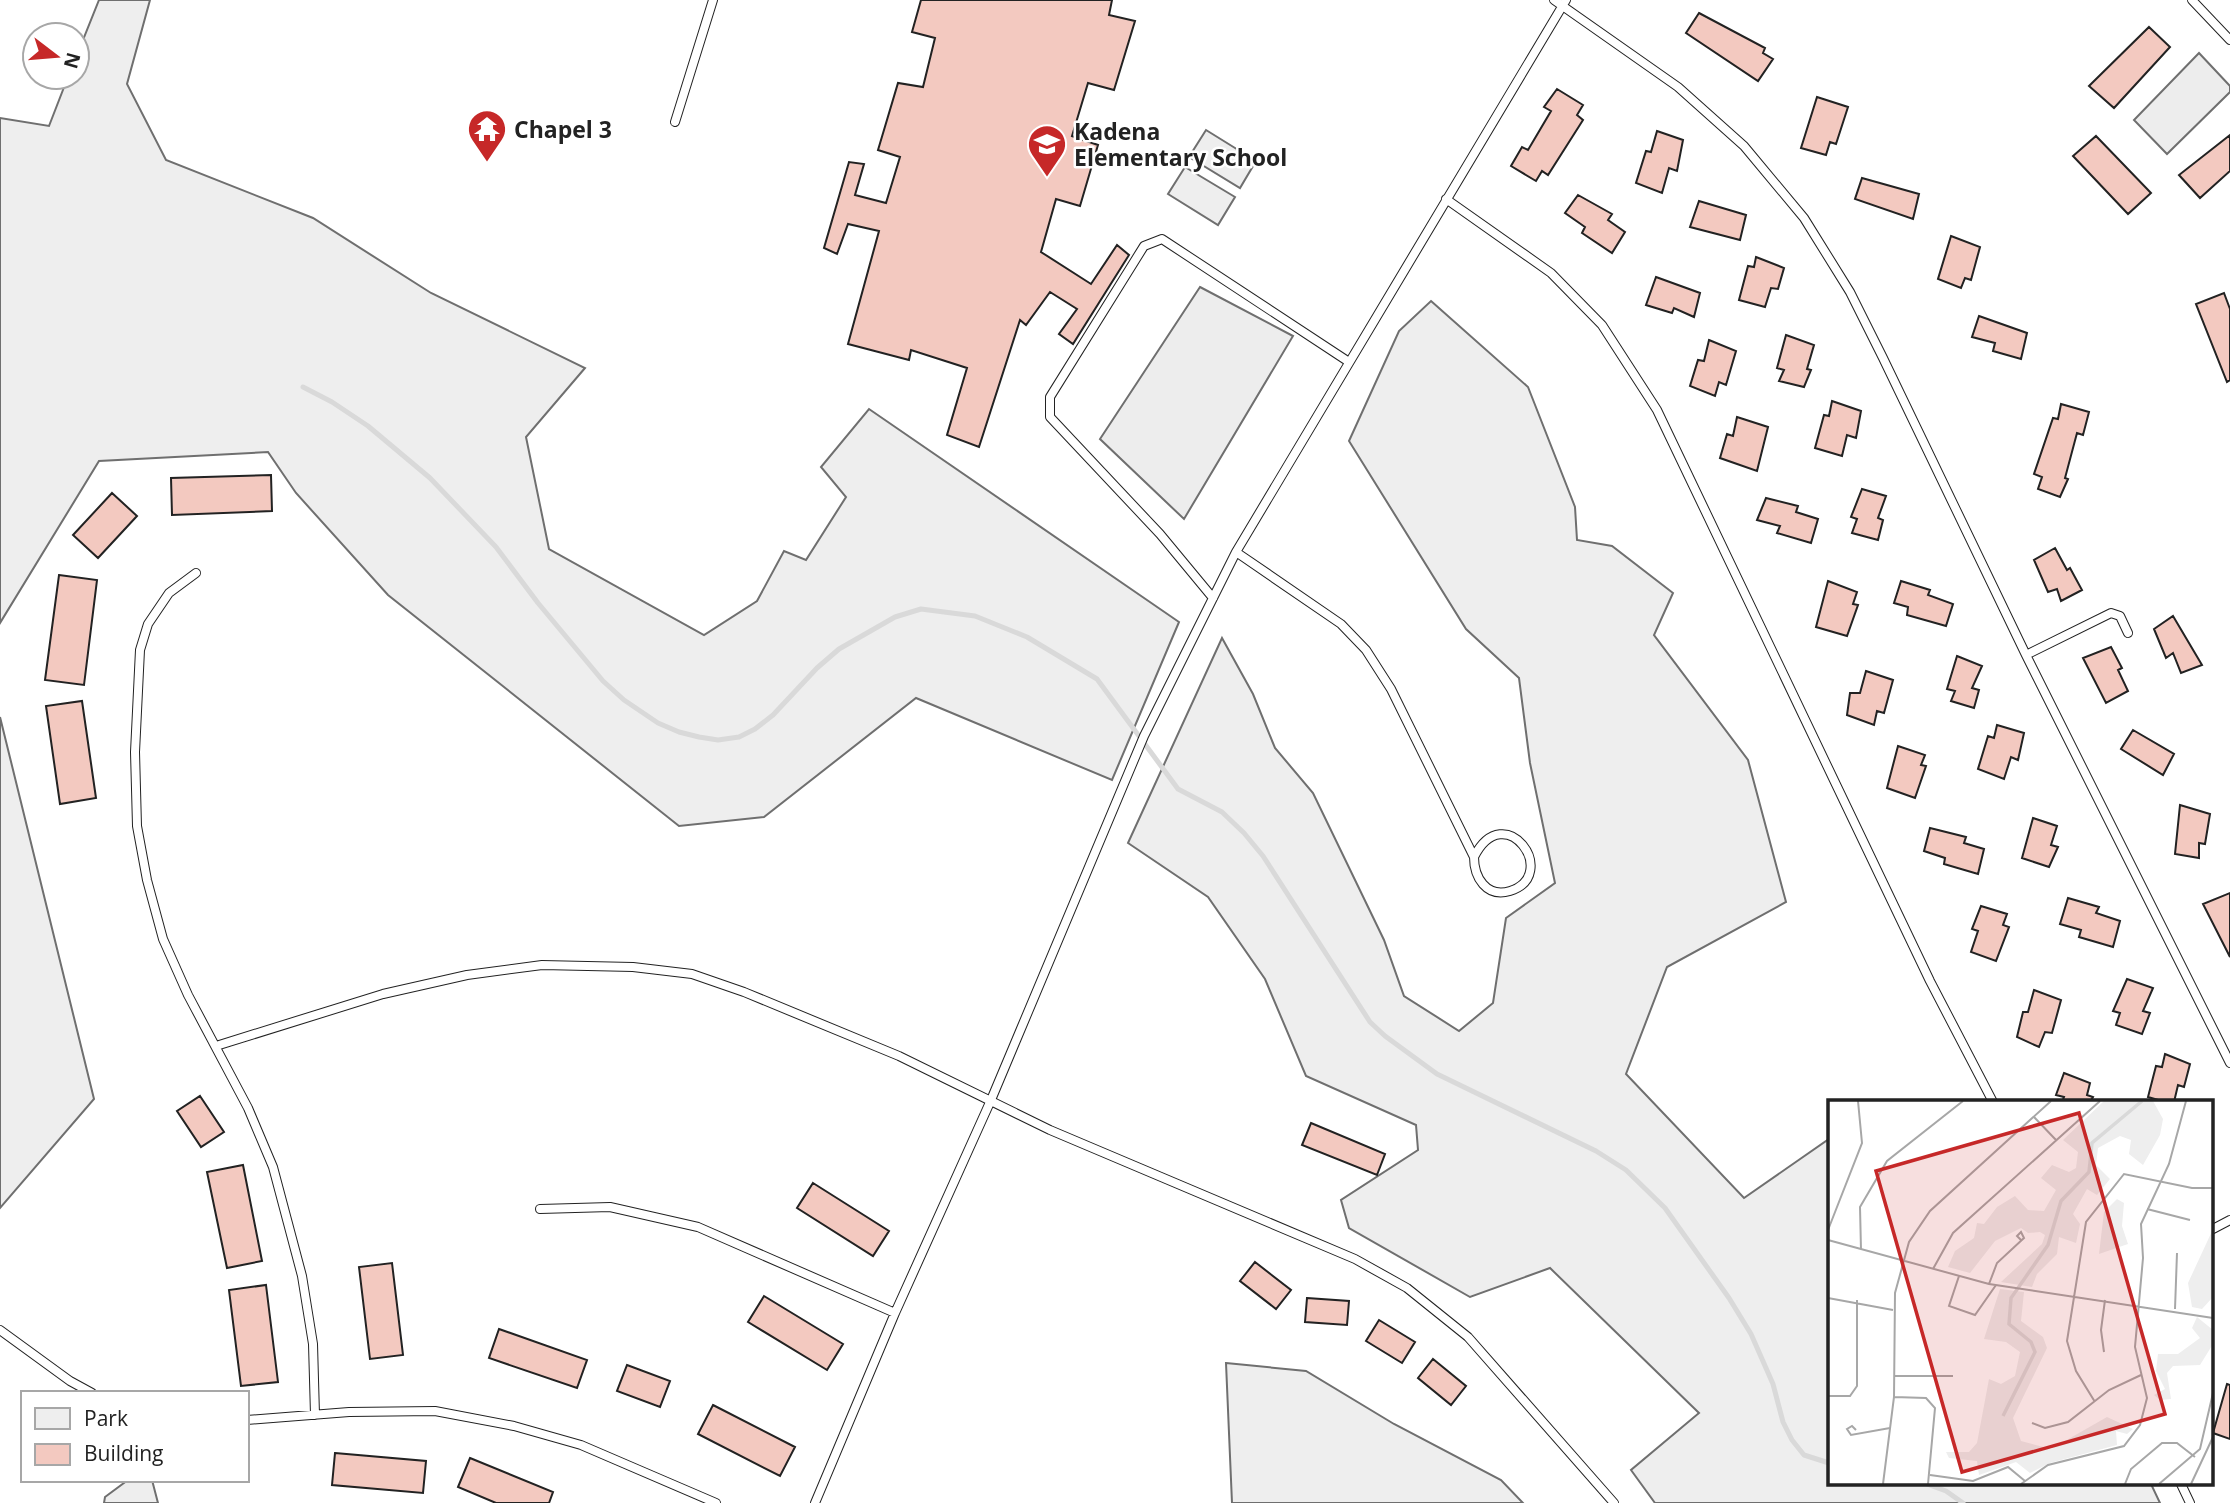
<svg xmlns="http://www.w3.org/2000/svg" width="2230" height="1503" viewBox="0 0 2230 1503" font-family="'Open Sans',sans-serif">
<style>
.green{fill:#eee;stroke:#6f6f6f;stroke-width:2}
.parking{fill:#ededed;stroke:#6f6f6f;stroke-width:2}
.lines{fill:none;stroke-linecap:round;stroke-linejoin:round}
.stream{stroke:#d9d9d9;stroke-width:5}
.building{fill:#f3c9c0;stroke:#222;stroke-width:2}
.service-casing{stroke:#222;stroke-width:10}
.service{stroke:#fff;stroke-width:8}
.labels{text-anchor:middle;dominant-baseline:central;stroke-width:5;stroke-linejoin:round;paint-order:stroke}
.poi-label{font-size:23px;font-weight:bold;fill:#222;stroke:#fff;text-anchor:start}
.inset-river{fill:none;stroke:#d9d9d9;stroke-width:3.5}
.inset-road{fill:none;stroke:#a7a7a7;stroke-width:2}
.view{fill:#c62828;fill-opacity:0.15;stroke:#c62828;stroke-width:3.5}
.inset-edge{fill:none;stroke:#222;stroke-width:3.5}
</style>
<rect width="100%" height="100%" fill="#fff"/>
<path class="green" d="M99 0H150L127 84 166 160 313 218 431 293 585 368 526 437 549 549 704 635 757 601 784 551 806 560 846 497 821 467 869 409 1179 622 1112 780 916 698 764 817 679 826 388 595 296 493 268 452 99 461 0 623V118L49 126 68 77H77V55Z
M1206 130 1256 161 1240 188 1189 157Z
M1185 167 1235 197 1218 225 1168 194Z
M1431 301 1528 387 1575 507 1577 540 1612 546 1673 593 1654 635 1748 760 1786 902 1667 967 1626 1074 1744 1198 1829 1139V1484H2151L2160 1503H1655L1631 1470 1699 1413 1550 1268 1470 1297 1349 1228 1341 1200 1418 1150 1416 1125 1306 1076 1265 979 1208 897 1128 843 1222 638 1253 694 1275 748 1313 793 1384 940 1404 996 1459 1031 1493 1003 1506 918 1555 883 1530 763 1519 678 1466 629 1349 441 1399 331Z
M0 717 94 1099 0 1208Z
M1226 1363 1306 1371 1394 1424 1501 1480 1523 1503H1232Z
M128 1480H152L158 1503H104L105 1497Z"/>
<path class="parking" d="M2199 53 2230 86V92L2167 154 2134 120Z
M1200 287 1293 336 1184 519 1100 439Z"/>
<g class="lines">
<path class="stream" d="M303 387 332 402 368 426 430 478 496 547 538 603 603 681 624 700 658 723 679 732 699 737 718 740 739 737 755 729 773 715 817 668 839 649 895 617 921 609 975 616 1027 637 1097 679 1178 789 1222 812 1244 833 1263 856 1370 1022 1385 1036 1437 1074 1596 1151 1626 1170 1665 1208 1729 1298 1751 1334 1773 1384 1783 1422 1792 1440 1804 1455 1829 1463
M1927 1484 1946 1491 1963 1503"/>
</g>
<path class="building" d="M921 0H1112L1109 15 1135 21 1114 90 1088 83 1072 136 1098 145 1080 206 1056 199 1041 252 1091 284 1117 245 1129 255 1073 344 1059 334 1077 309 1050 292 1026 325 1020 320 979 447 947 435 967 368 911 350 909 360 848 344 879 231 848 224 837 254 824 248 849 162 864 164 855 195 886 203 900 157 878 150 898 83 923 87 935 38 912 32Z
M1699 13 1765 48 1763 53 1773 59 1758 81 1686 33Z
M2149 27 2170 47 2114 108 2089 86Z
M1557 89 1583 105 1577 115 1583 120 1548 175 1542 171 1536 181 1511 166 1522 147 1528 150 1551 111 1544 107Z
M1817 97 1848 107 1836 144 1830 142 1826 155 1801 148Z
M1657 131 1683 140 1677 171 1669 168 1662 193 1636 183 1646 151 1651 152Z
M2230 135V171L2200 198 2179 175Z
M2096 136 2151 193 2128 214 2073 156Z
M1862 178 1919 194 1913 219 1855 199Z
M1578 195 1612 214 1608 220 1625 232 1612 253 1582 233 1585 227 1565 213Z
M1699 201 1746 215 1740 240 1690 227Z
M1951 236 1980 247 1971 280 1965 278 1961 288 1938 279Z
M1756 257 1784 268 1778 289 1771 288 1765 307 1739 300 1748 266 1754 267Z
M1656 277 1700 293 1694 317 1674 308 1672 313 1646 305Z
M2224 293 2230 309V380L2227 382 2196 304Z
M1979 316 2027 333 2021 359 1993 351 1995 343 1972 337Z
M1786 335 1814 345 1807 369 1811 370 1804 387 1779 381 1784 370 1777 368Z
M1709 340 1736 351 1726 385 1719 382 1715 396 1690 386 1698 360 1704 361Z
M1832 401 1861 411 1856 438 1847 435 1842 456 1815 448 1824 415 1829 416Z
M2061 404 2089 412 2083 435 2077 433 2065 478 2068 479 2060 497 2038 489 2042 477 2034 474 2053 418 2058 419Z
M1737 417 1768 427 1757 471 1720 458 1727 434 1733 436Z
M271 475 272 511 172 515 171 478Z
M1862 489 1886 496 1878 518 1883 520 1878 540 1852 533 1857 519 1851 517Z
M112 493 137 516 98 558 73 535Z
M1766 498 1798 506 1796 512 1818 519 1811 543 1777 533 1780 526 1757 520Z
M2055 548 2067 570 2070 568 2082 590 2061 601 2057 589 2048 592 2034 560Z
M59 575 97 580 84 685 45 680Z
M1828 581 1857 592 1853 604 1858 605 1847 636 1816 627Z
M1901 581 1930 590 1928 595 1953 604 1946 626 1907 615 1908 607 1894 603Z
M2173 616 2202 665 2181 673 2173 653 2166 658 2154 629Z
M2111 647 2122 668 2118 670 2128 691 2106 703 2083 658Z
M1957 656 1982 666 1972 688 1979 690 1974 708 1951 701 1955 691 1947 689Z
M1866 671 1893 680 1884 713 1877 711 1874 725 1847 715 1850 693H1860Z
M82 701 96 798 60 804 46 706Z
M1997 725 2024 733 2018 760 2011 757 2004 779 1978 769 1988 736 1994 738Z
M2133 730 2174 754 2163 775 2121 749Z
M1898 746 1925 755 1921 765 1926 766 1915 798 1887 788Z
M2180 805 2210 814 2205 844 2199 843V858L2175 854Z
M2033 818 2057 826 2051 845 2058 847 2049 867 2022 858Z
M1930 828 1966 837 1964 843 1984 849 1978 874 1944 864 1945 858 1924 851Z
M2230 893V957L2203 904Z
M2068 898 2099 907 2096 913 2120 921 2113 947 2079 937 2081 930 2060 924Z
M1981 906 2007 914 2003 925 2009 927 1996 961 1971 952 1978 931 1972 929Z
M2127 979 2153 988 2143 1011 2150 1013 2142 1034 2116 1025 2120 1013 2113 1011Z
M2034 990 2061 1000 2052 1033 2045 1032 2039 1047 2017 1037 2023 1012H2028Z
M2165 1054 2190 1064 2184 1087 2178 1085 2174 1102H2165L2148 1097 2156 1066 2162 1067Z
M2064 1073 2090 1083 2087 1095 2093 1097 2090 1102H2062L2064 1097 2056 1095Z
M200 1096 224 1132 201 1147 177 1111Z
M1311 1123 1385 1154 1377 1175 1302 1145Z
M243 1165 262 1261 227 1268 207 1172Z
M813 1183 889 1231 873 1256 797 1208Z
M1255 1262 1291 1290 1276 1309 1240 1281Z
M392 1263 403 1355 370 1359 359 1267Z
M266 1285 278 1382 241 1386 229 1290Z
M764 1296 843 1344 827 1370 748 1322Z
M1307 1298 1349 1301 1347 1325 1305 1322Z
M1379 1320 1415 1342 1402 1363 1366 1341Z
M499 1329 587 1360 577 1388 489 1358Z
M1433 1359 1466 1386 1451 1405 1418 1378Z
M627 1365 670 1381 660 1407 617 1391Z
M2227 1384 2230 1385V1439L2213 1433Z
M713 1405 795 1447 780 1476 698 1434Z
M335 1453 426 1461 423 1493 332 1485Z
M470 1458 553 1492 549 1503H496L458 1487Z"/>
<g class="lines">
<g class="service-casing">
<path id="service" d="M1554 0 1678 87 1744 146 1804 218 1850 292 1883 358 2026 655 2230 1063
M2192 0 2230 40
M675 122 713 0
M1446 199 1551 273 1602 325 1657 410 1930 981 1993 1102
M1236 552 1341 624 1366 650 1391 689 1474 857C1474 877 1486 898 1510 891 1561 875 1505 796 1474 857
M196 573 169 593 148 624 140 650 135 752 137 826 147 880 163 939 188 995 248 1108 273 1167 302 1276 313 1344 315 1415
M1213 598 1160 534 1050 417V397L1144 246 1162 239 1349 362
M2026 655 2111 613 2120 616 2128 633
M216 1046 383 994 467 975 542 965 633 967 692 974 744 992 899 1056 1050 1130 1355 1259 1407 1288 1468 1337 1614 1503
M540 1209 610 1207 698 1227 895 1313
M2211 1230 2230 1220
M0 1330 70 1381 92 1393
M247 1420 349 1412 435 1411 514 1426 581 1445 716 1503
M2181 1484 2190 1503
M815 1503 895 1313 991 1100 1144 736 1236 552 1566 0"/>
</g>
<use href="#service" class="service"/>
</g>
<defs>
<g id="temple-pin" transform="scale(2.0125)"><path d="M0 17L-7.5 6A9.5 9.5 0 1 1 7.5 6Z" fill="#c62828" stroke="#fff"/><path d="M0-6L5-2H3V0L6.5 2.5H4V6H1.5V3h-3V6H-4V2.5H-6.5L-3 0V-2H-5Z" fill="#fff"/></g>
<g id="school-pin" transform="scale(2.0125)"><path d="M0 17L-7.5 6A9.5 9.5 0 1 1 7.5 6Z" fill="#c62828" stroke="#fff"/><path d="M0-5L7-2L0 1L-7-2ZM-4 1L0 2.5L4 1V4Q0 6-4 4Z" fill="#fff"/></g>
</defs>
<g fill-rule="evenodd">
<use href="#temple-pin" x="487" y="129"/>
<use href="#school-pin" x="1047" y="144"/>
</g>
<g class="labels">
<g class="poi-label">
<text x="514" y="129">Chapel 3</text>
<text x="1074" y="131">Kadena<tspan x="1074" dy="26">Elementary School</tspan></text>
</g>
</g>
<g transform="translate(1828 1100)">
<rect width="385" height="385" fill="#fff"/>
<path d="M276 1H325L335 19 332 35 315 65 301 54 303 40 292 36 270 48 268 65 282 79 269 95 259 89 245 114 252 124 248 143 231 137 229 154 209 174 204 187 173 182 214 144 217 135 212 132 200 133 193 128 167 141 142 173 120 167 127 151 146 138 149 123 156 124 169 107 187 96 200 110 216 111 228 90 213 78 224 65 241 72 248 68 250 52 235 40ZM289 99 296 103 294 126 300 144 271 154 276 112ZM385 129V197L374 209 364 207 360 183ZM172 189 196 192 193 221 215 237 219 248 185 318 193 341 223 349 279 317 305 329 299 334 288 331 289 345 222 363 202 373 188 362 151 375 149 361 121 358 118 352H141L149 343 161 279 173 284 187 276 192 252 178 242 156 239ZM369 217 385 230V244L372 265 345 266 339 273 343 299 332 300 326 295 337 289 328 271 330 254H350L372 238 364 228Z" fill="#eee"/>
<path class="inset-river" d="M175 316 207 252 203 242 181 224 183 198 220 145 233 101 261 72 264 43 314 1"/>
<path class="inset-road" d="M206 17 228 40M319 109 362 120M0 130 34 43 30 1M0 140 161 184 385 218M33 150 32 107 59 61 135 1M105 169 125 133 272 1M131 176 121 206 147 215 168 185M161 184 169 163 196 138 193 132 189 136 193 140M0 198 65 210M347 209 349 153M276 252 273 230 277 200M66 276H125M0 296H22L29 286V200M66 297 98 298 107 308 100 384M267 302 248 271 239 241 258 122 296 74 364 88H385M204 323 217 328 240 322 281 290 313 275M28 330 24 326 19 329 23 335 62 328M102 375 145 381 180 367 197 381M55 384 66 297 67 193 81 142 102 111 223 1M193 384 220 365 296 346 312 325 319 298 307 247 315 158 313 124 341 64 358 1M297 384 303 369 334 343H349L367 357M331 384 372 349 385 293M363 384 385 337"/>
<path class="view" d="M251 13 337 314 134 372 48 71Z"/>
<rect width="385" height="385" class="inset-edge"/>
</g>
<rect x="21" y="1391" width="228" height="91" fill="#ffffff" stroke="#a7a7a7" stroke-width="2"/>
<rect x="35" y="1408" width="35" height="21" fill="#eeeeee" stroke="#a7a7a7" stroke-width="2"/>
<text x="84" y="1426" font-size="21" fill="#222222">Park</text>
<rect x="35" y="1444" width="35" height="21" fill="#f3c9c0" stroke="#a7a7a7" stroke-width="2"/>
<text x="84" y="1461" font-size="21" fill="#222222">Building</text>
<g transform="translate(56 56) rotate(106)"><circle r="33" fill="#ffffff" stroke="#a7a7a7" stroke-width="2"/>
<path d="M0-5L12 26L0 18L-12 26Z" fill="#c62828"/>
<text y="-10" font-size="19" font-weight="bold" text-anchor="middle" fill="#222222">N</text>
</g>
</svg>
